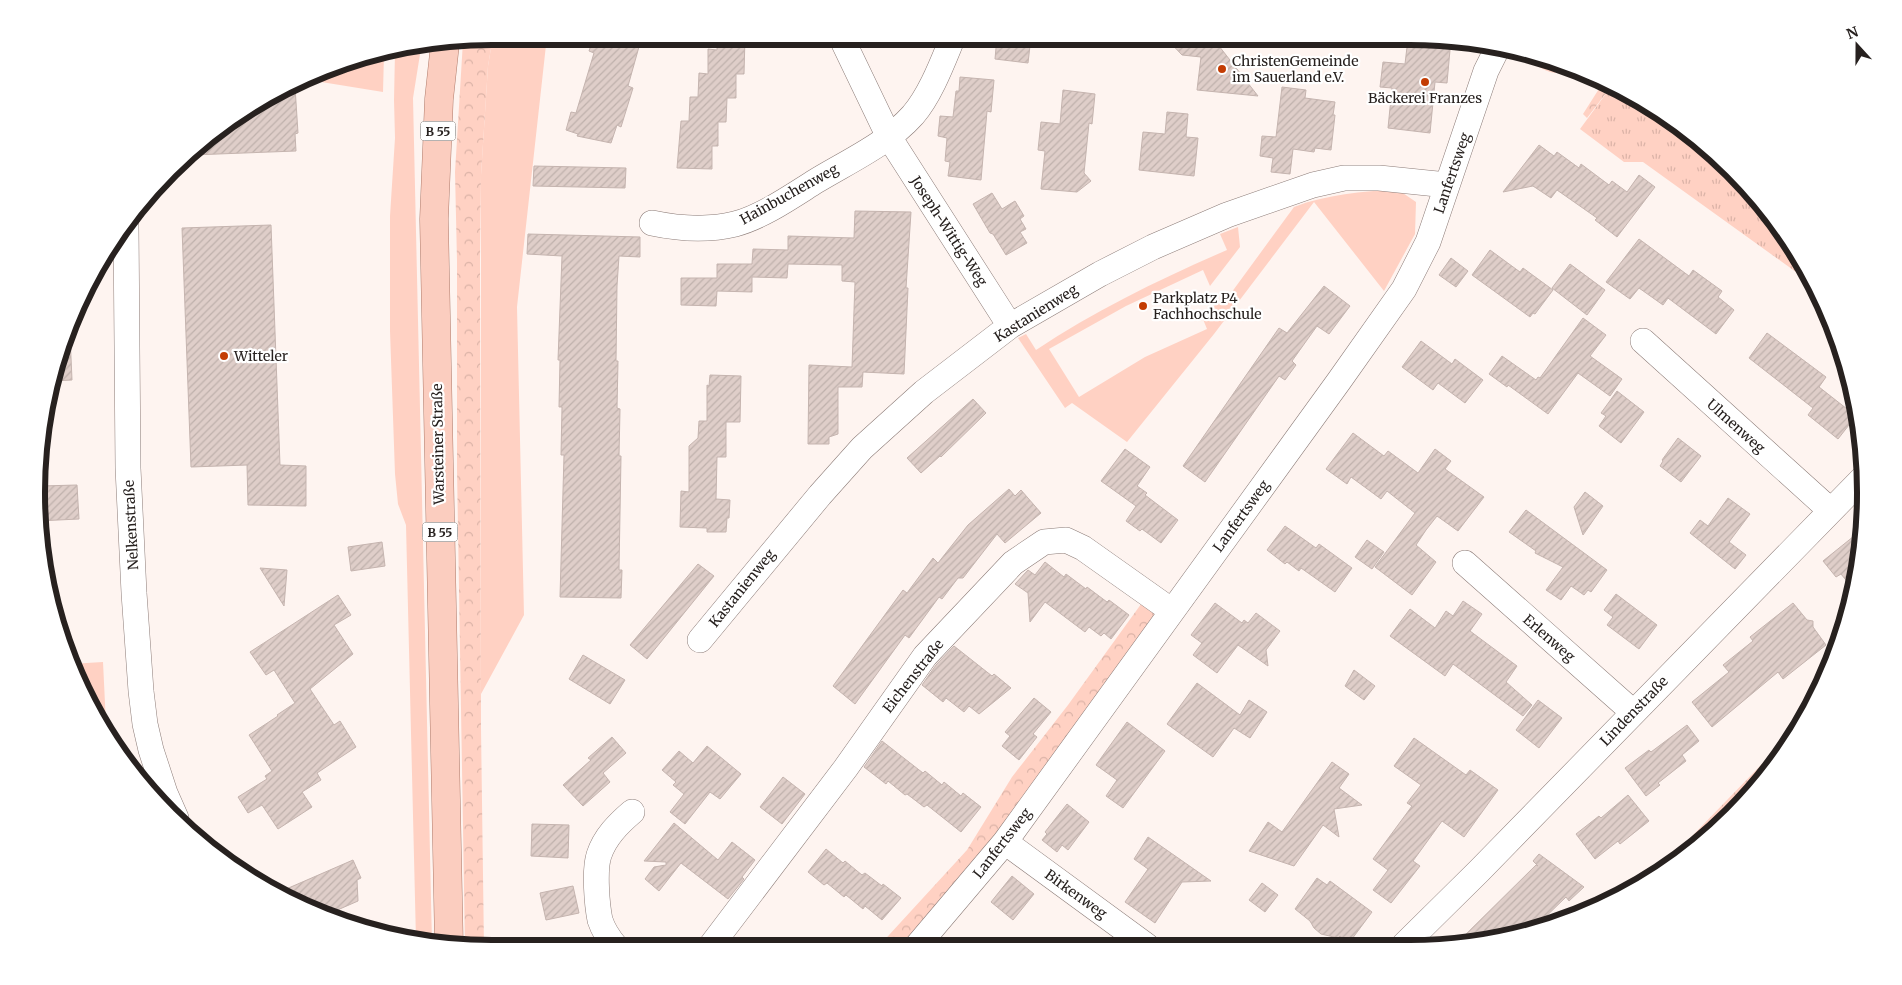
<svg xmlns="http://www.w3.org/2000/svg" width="1902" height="985" viewBox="0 0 1902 985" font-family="Merriweather,serif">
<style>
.green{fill:#ffd1c3}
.forest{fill:url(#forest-crowns)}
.park{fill:url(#park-tufts)}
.building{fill:url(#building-hatch);stroke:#c5b4af}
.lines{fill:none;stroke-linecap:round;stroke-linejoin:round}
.street-casing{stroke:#8c7c78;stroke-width:26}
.primary-casing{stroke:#af7b6b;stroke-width:29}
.street{stroke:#fff;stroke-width:25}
.primary{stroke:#fbcdbf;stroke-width:28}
.poi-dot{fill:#c33c03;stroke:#fff;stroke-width:2}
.labels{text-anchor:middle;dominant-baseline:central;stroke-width:4.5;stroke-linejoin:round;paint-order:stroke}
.shield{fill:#fff;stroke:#686462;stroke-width:1}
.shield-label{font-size:12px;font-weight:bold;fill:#27211f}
.poi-label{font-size:14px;fill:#27211f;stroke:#fff;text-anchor:start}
.street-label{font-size:14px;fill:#27211f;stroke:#fff}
.rim{fill:none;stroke:#27211f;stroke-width:6}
</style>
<defs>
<pattern id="forest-crowns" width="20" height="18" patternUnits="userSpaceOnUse" patternTransform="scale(1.25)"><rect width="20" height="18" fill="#ffd1c3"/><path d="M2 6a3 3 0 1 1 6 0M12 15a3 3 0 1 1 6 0" fill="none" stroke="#dbb3a7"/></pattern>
<pattern id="park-tufts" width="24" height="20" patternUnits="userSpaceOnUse" patternTransform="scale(1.25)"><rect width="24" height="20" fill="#ffd1c3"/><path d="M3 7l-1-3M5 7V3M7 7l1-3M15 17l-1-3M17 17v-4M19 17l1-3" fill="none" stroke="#dbb3a7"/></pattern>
<pattern id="building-hatch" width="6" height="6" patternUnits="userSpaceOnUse" patternTransform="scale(1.25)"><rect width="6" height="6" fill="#dfcec9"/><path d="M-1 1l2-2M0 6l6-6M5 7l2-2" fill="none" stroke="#bfb1ac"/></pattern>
</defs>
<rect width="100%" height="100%" fill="#fef4f0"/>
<path class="green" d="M493 36H547L517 307 524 615 481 694V175L488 66Z
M421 48 413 98 432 943 416 940 406 525 398 504 395 474 390 331V216L395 138 394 100 395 52Z
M1524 51 1528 52 1563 65 1555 73C1541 71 1532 62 1524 51Z
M384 54 383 92 309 80 346 61Z
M1397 189 1416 202 1415 234 1384 291 1314 202 1214 334 1127 442 1072 403 1065 408 1018 338 1026 334 1036 350C1096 310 1160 279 1227 250L1220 234 1238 227 1240 247 1210 286 1203 270 1126 306 1049 349 1079 397 1145 357 1207 329 1200 312 1226 300 1294 207C1327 194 1362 192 1397 189Z
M103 662 106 724 70 664Z"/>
<path class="forest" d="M493 36 488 66 481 175 480 260 481 728 484 948H465L457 469V261L455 172 463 41Z
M1604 81 1613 84 1587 118 1583 114Z
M1144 600 1163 614 997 842 904 946 878 947 967 850 1012 777 1068 705Z
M1793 732 1753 793 1687 855 1665 868 1663 866Z"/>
<path class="park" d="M1613 84 1687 131 1753 192 1805 265 1814 285 1643 162H1624L1580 129Z"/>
<path class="building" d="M594 36H642L628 86 633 88 621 127 617 125 611 143 577 136 578 134 566 130 571 112 576 113 594 53 589 51Z
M717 36 745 37 744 74H736V98H727L726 122H718V146H712V169L677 168 681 121H689L690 97H698L699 73 708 74V49L717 50Z
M997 37H1031L1028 63 995 59Z
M1165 37H1212L1258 96 1197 90 1201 57 1182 55Z
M1413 37H1439L1451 39 1447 83 1435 82 1430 133 1388 128 1392 88 1380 87 1383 62 1405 64 1407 47H1412Z
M960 77 994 80 991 112 987 111 981 180 948 176 950 162 945 161 947 138 938 136 940 116 953 117 956 91H959Z
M295 87 298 133 295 134 296 151 192 155 215 131Z
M1282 87 1306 90 1305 98 1335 102 1333 115H1335L1331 150 1315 148 1314 152 1293 149 1290 174 1271 172 1273 158 1260 156 1262 136 1276 137Z
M1063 90 1095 94 1092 124 1089 123 1084 173 1091 181 1077 192 1041 189 1045 151 1038 150 1041 122 1060 124Z
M1167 112 1188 114 1186 137 1198 138 1194 176 1139 170 1143 132 1165 134Z
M1539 145 1554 156 1557 152 1579 168 1581 164 1609 185 1612 181 1627 192 1639 175 1655 187 1617 237 1595 220 1597 218 1557 190 1551 198 1533 186 1503 192Z
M534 166 626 168 625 188 533 186Z
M992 193 1002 209 1015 201 1024 216 1020 219 1026 229 1020 232 1027 243 1006 255 993 234 990 233 973 204Z
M855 211 911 212 906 288H908L904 374 863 372 862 387H838V434L829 437V444H808L809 365 852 367 855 282 842 281V265L788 264 787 278 752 277V292L717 291 716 306 681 305V278H717V264H752L753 249 788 250V236L854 238Z
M271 225 280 465 306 466V506L248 505 247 465 191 467 182 228Z
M528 234 640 237V257L619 256 617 286 616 361H618L617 408 620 409 619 456H621L619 570H622L621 598 560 597 564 455H561L562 407H559L560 360H558L562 256 527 254Z
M1639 239 1689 276 1693 270 1722 291 1718 297 1734 310 1716 334 1668 298 1663 305 1639 288 1630 299 1606 282Z
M1490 250 1520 272 1523 268 1553 290 1535 314 1533 313 1530 317 1472 275Z
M1451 258 1468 271 1456 287 1439 275Z
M1570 264 1605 290 1587 315 1552 288Z
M1324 286 1350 306 1329 334 1317 326 1292 361 1296 365 1285 380 1279 376 1205 482 1183 466 1279 328 1287 333Z
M1583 318 1606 335 1590 356 1622 379 1610 396 1578 373 1548 414 1508 385 1507 387 1489 374 1502 356 1536 380 1538 377 1540 378Z
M1767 333 1826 377 1819 387 1856 416 1838 439 1808 415 1813 408 1749 358Z
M70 335 72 380 51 381 52 375Z
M1421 341 1452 364 1455 359 1483 380 1465 403 1438 383 1433 390 1402 367Z
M710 375 741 376 740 422H726V457H717L716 499 730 500 729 518H727L726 532H707V528L680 527 681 491 689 492V446L698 438 699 421H707V385L709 386Z
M1617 391 1644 412 1621 443 1599 426 1606 416 1601 413Z
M973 399 986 413 941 457 940 456 921 473 907 458Z
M1353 433 1384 456 1388 451 1418 473 1435 449 1451 461 1445 469 1484 497 1458 531 1437 516 1426 530 1416 545 1436 562 1412 595 1375 567 1415 513 1387 491 1381 499 1351 477 1347 484 1326 469Z
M1678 438 1701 456 1681 482 1660 466 1663 461 1662 460Z
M1125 449 1150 467 1137 486 1147 493 1145 495 1178 520 1161 543 1142 529 1140 531 1126 521 1136 506 1101 481Z
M77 485 79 519 37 521 41 486Z
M1009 489 1015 496 1021 490 1041 513 1005 543 997 534 963 578H958L942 599 939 597 909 638 905 635 855 704 833 686 903 590 907 593 933 558 938 563 968 525Z
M1585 492 1603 506 1583 535 1574 507Z
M1728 498 1750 514 1729 542 1746 555 1735 569 1690 533 1700 520 1708 526Z
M1526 510 1607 570 1591 592 1588 590 1584 595 1571 586 1561 600 1546 590 1563 567 1535 553 1536 551 1509 532Z
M1285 526 1316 548 1319 544 1352 568 1335 592 1301 568 1299 571 1287 562 1285 564 1267 550Z
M1864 528 1856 574 1854 590 1841 574 1836 577 1823 561Z
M1367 540 1384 552 1372 569 1355 557Z
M382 542 385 566 351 571 348 547Z
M1045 562 1064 577 1066 574 1086 589 1087 587 1107 602 1109 600 1129 615 1111 639 1104 633 1101 636 1089 627 1085 632 1045 602 1030 622 1028 593 1015 584 1028 570 1035 575Z
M698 564 714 576 647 659 630 645Z
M260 568 287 570 284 606Z
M1616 594 1657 625 1639 649 1607 625 1613 617 1604 610Z
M338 595 351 615 334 625 353 654 310 689 334 725 340 721 356 747 317 773 321 780 302 792 312 807 278 829 262 805 248 813 238 797 267 779 265 776 272 771 249 735 278 716 277 715 295 703 274 670 266 675 250 652Z
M1463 601 1482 614 1470 631 1517 666 1506 682 1532 705 1523 716 1453 664 1445 676 1390 636 1410 609 1435 628 1446 611 1453 616Z
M1215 603 1242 623 1244 620 1248 623 1256 613 1280 631 1266 650 1268 666 1238 645 1217 673 1193 655 1202 643 1191 635Z
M1793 603 1807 620 1813 621V627L1826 645 1783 679 1778 672 1712 727 1692 702 1729 672 1723 665 1753 641 1750 637Z
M954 646 992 676 994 674 1011 688 979 714 969 706 964 712 946 698 943 702 922 685 936 665Z
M583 655 625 680 610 704 569 679Z
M1354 670 1375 686 1364 700 1345 686Z
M1197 683 1240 715 1249 700 1267 712 1250 738 1234 728 1213 757 1167 724Z
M1034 698 1051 712 1033 734 1037 737 1019 760 1002 746 1010 736 1005 732Z
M1538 700 1562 718 1539 748 1516 730Z
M1127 722 1165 751 1123 808 1106 796 1117 780 1096 765Z
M1687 725 1699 741 1682 755 1686 761 1658 783 1660 785 1646 796 1625 768 1649 750 1651 752Z
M612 737 626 753 603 773 610 782 583 806 563 785 591 760 588 758Z
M1414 738 1466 775 1470 770 1498 790 1464 837 1442 821 1413 861 1420 866 1391 903 1373 890 1388 870 1373 859 1412 806 1407 803 1421 785 1394 766Z
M882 741 923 773 925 771 942 785 944 782 961 796 963 793 981 807 961 832 927 805 924 807 907 794 905 795 888 781 886 784 864 767Z
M707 746 741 774 720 799 710 792 685 824 670 812 684 794 673 785 676 782 662 770 679 751 693 763Z
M1332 762 1349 774 1339 788 1362 805 1334 809 1339 837 1323 825 1294 866 1249 851 1268 822 1282 832Z
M783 777 805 794 782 824 760 807Z
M1628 795 1649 821 1620 844 1618 841 1595 859 1576 834 1599 816 1601 818Z
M1067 804 1089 822 1068 850 1062 845 1057 852 1042 840 1047 834 1045 832Z
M674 823 718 860 732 842 755 860 742 877 744 879 728 899 681 863 659 891 645 879 654 867 666 865V862L644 861Z
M532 824 569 825 568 858 531 856Z
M1148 837 1211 881 1182 882 1155 923 1125 902 1148 869 1134 859Z
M826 849 843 863 845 861 862 875 865 873 882 886 883 884 901 898 882 920 865 906 863 909 846 895 844 897 827 883 824 885 808 872Z
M1539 854 1584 887 1569 901 1566 897 1535 927 1469 945H1455L1536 865 1538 866 1533 861Z
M353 860 361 878 357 880 358 901 326 915 290 902 277 893Z
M1012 876 1034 894 1013 920 991 902Z
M1317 878 1327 885 1330 881 1372 912 1349 943 1340 936 1338 938 1321 934 1314 928 1310 921 1295 909Z
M1262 883 1278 895 1265 912 1249 900Z
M573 886 579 913 546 920 540 893Z"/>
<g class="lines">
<g class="street-casing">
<path id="street" d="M841 37 889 137 1010 326
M652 223C680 229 706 231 735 224 762 217 792 196 816 181 849 161 887 144 913 115 931 94 943 61 953 37
M126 226 128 468 134 593 141 691 145 724 151 750 165 793 176 818
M1643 341 1830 510
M1465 563 1633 712
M700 640 820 495 862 448 924 392 1010 326 1100 274 1153 247 1227 215 1313 185 1344 178H1379L1447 185
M1005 842 1147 946
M1404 945 1479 871 1863 478
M917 946 1005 842 1339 381 1404 289 1428 242 1486 71 1498 47
M616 947C610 940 603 929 600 920 597 905 594 870 599 855 605 837 618 824 632 812
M710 947 845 769 925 656 1013 563 1044 542 1066 540 1083 548 1172 611"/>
</g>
<g class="primary-casing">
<path id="primary" d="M445 44 439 99 434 219 449 945"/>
</g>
<use href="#street" class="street"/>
<use href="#primary" class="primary"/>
</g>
<g class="poi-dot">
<circle cx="1222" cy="69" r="5"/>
<circle cx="1425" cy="82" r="5"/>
<circle cx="1143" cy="306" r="5"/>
<circle cx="224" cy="356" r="5"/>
</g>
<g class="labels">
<g class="shield">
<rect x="420.5" y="121.5" width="35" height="19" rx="4"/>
<rect x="422.5" y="522.5" width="35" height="19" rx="4"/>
</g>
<g class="shield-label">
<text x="438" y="131">B 55</text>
<text x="440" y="532">B 55</text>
</g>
<g class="poi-label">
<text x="1232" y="61">ChristenGemeinde<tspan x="1232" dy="16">im Sauerland e.V.</tspan></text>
<text x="1425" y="98" text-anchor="middle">Bäckerei Franzes</text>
<text x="1153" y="298">Parkplatz P4<tspan x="1153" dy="16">Fachhochschule</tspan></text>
<text x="234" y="356">Witteler</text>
</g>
<g class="street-label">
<text transform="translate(1452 173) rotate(-71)">Lanfertsweg</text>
<text transform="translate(789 194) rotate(-29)">Hainbuchenweg</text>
<text transform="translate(949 231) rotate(57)">Joseph-Wittig-Weg</text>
<text transform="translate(1036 313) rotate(-32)">Kastanienweg</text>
<text transform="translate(1736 426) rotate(42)">Ulmenweg</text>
<text transform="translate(438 444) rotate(-91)">Warsteiner Straße</text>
<text transform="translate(1241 516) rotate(-54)">Lanfertsweg</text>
<text transform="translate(131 525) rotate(-93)">Nelkenstraße</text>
<text transform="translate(742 588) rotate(-51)">Kastanienweg</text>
<text transform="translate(1549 638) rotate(41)">Erlenweg</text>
<text transform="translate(913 676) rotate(-52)">Eichenstraße</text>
<text transform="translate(1634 711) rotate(-46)">Lindenstraße</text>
<text transform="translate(1002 843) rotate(-52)">Lanfertsweg</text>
<text transform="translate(1076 894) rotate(36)">Birkenweg</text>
</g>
</g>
<path d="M0 0H1902V985H0ZM492 45H1410A447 447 0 0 1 1857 492V493A447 447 0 0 1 1410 940H492A447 447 0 0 1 45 493V492A447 447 0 0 1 492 45Z" fill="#fff" fill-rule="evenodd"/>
<path class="rim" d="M492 45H1410A447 447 0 0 1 1857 492V493A447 447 0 0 1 1410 940H492A447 447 0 0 1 45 493V492A447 447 0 0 1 492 45Z"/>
<g transform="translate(1857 45) rotate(339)" stroke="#ffffff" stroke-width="4" paint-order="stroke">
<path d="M0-4L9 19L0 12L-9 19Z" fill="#27211f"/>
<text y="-8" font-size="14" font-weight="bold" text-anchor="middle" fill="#27211f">N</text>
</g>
</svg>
